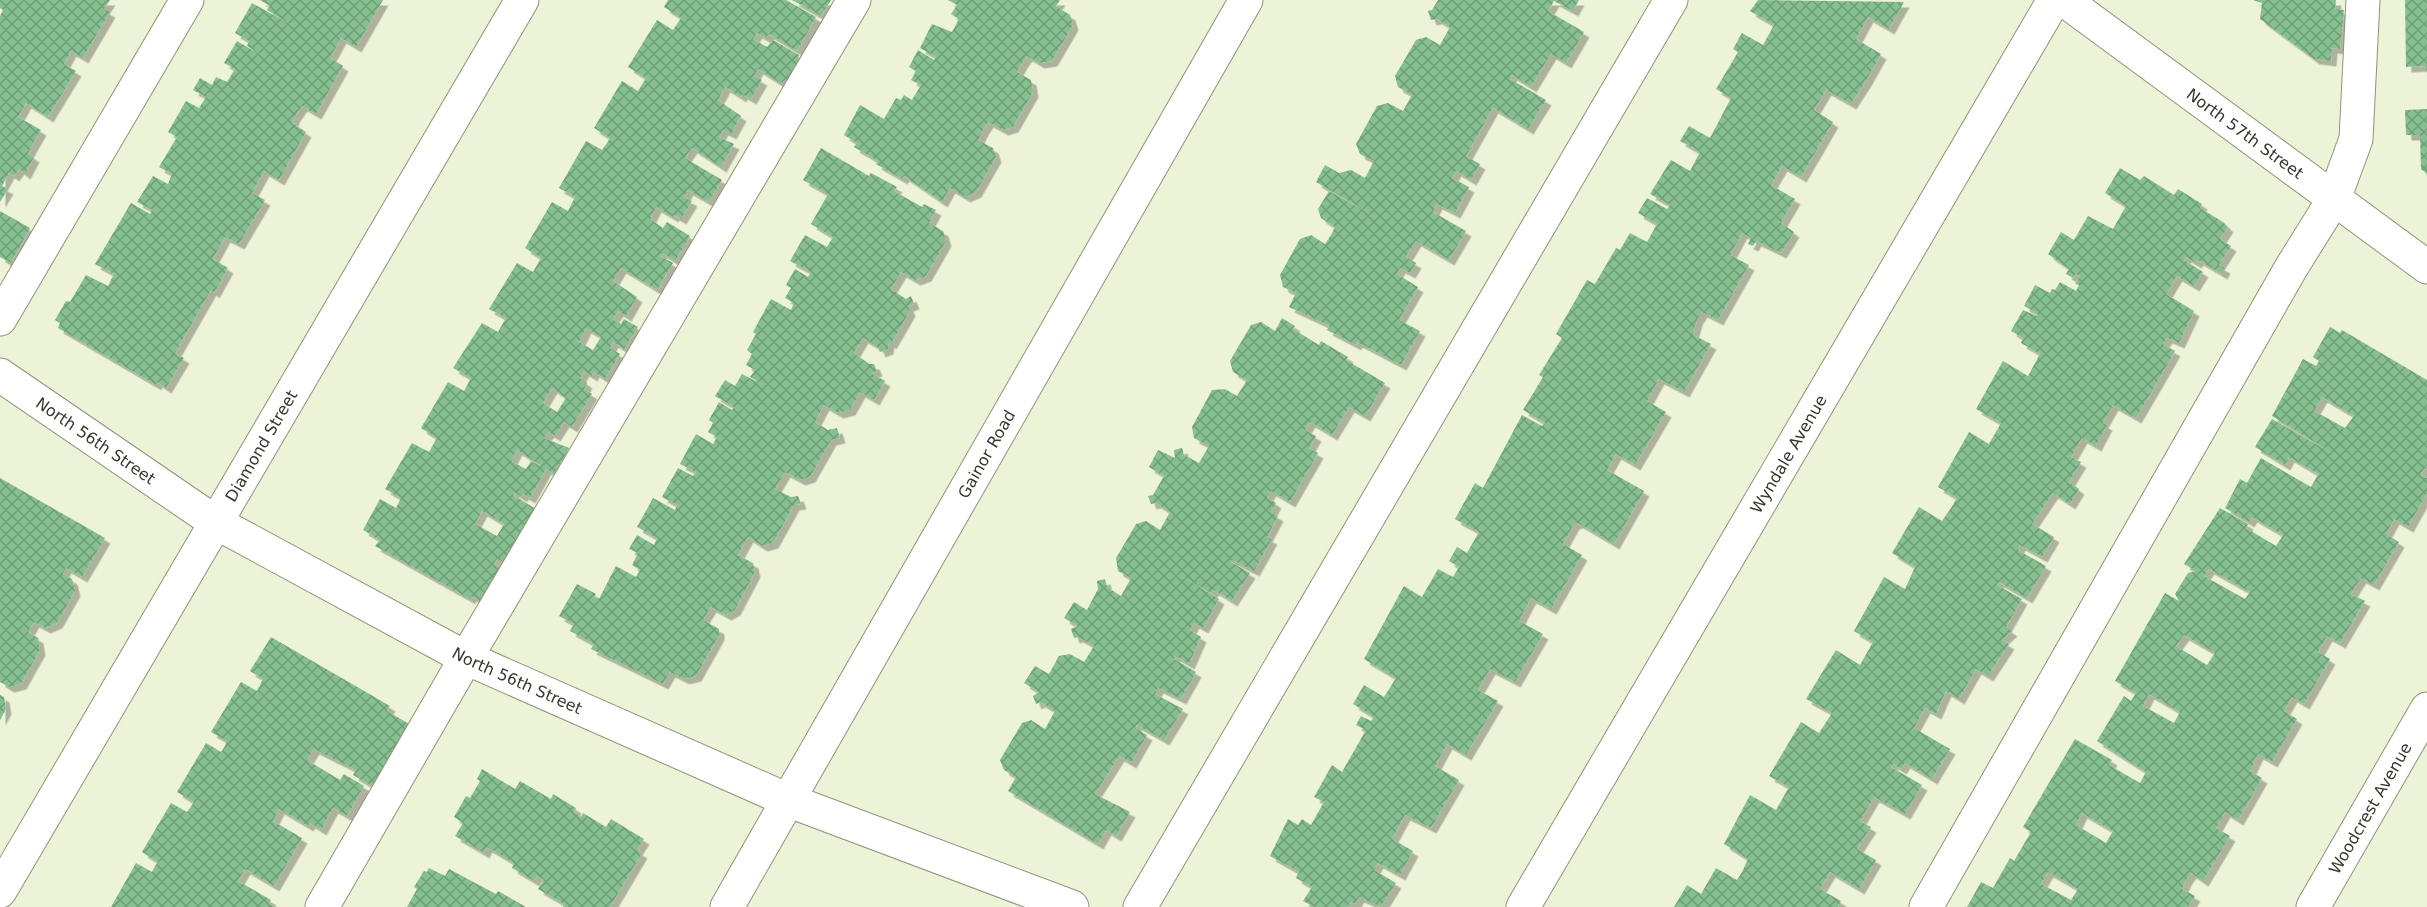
<svg xmlns="http://www.w3.org/2000/svg" width="2427" height="907" viewBox="0 0 2427 907" font-family="'DejaVu Sans',sans-serif">
<style>
.building{fill:url(#building-cross-hatch);fill-rule:evenodd;filter:url(#shadow)}
.lines{fill:none;stroke-linecap:round;stroke-linejoin:round}
.minor-casing{stroke:#8f9479;stroke-width:35}
.minor{stroke:#fff;stroke-width:33}
.labels{text-anchor:middle;dominant-baseline:central;stroke-width:6;stroke-linejoin:round;paint-order:stroke}
.street-label{font-size:16px;fill:#36382d;stroke:#fcfef3}
</style>
<defs>
<pattern id="building-cross-hatch" width="8" height="8" patternUnits="userSpaceOnUse" patternTransform="scale(1.5)"><rect width="8" height="8" fill="#85c190"/><path d="M0 0l8 8M0 8l8-8" fill="none" stroke="#6e9e76"/></pattern>
<filter id="shadow"><feDropShadow dx="5.5" dy="5.5" stdDeviation="0" flood-color="#0004"/></filter>
</defs>
<rect width="100%" height="100%" fill="#edf3d6"/>
<path class="building" d="M0 0H110L104 9 110 12 83 58 71 51 64 64 76 71 48 117 26 103 18 117 41 130 28 153 34 157 25 174 19 169 14 176 9 173 2 186 8 189 0 202V16L3 10 0 8Z
M260 0H383L356 47 341 38 335 49 330 58 343 66 316 114 302 106 295 116 292 123 306 132 279 180 264 171 252 193 265 200 239 244 225 237 213 259 228 268 214 293 211 290 175 353 184 358 166 388 157 382 156 385 58 328 60 323 55 320 66 301 70 302 86 275 108 286 114 274 95 264 131 203 150 214 152 210 137 202 153 176 168 184 172 174 159 167 177 137 168 132 186 101 199 108 206 97 193 90 200 78 212 85 216 77 227 82 235 69 224 63 237 41 270 60 247 46 249 41 235 33 252 3 297 28 267 10 270 6Z
M668 0H786L816 17 797 51 769 34 766 38 757 33 753 39 767 47 773 40 799 55 797 66 790 78 780 83 758 69 754 76 762 80 751 99 742 94 741 97 725 87 718 100 741 116 731 134 723 130 719 137 734 144 721 167 692 148 685 158 722 180 709 202 688 190 684 197 692 201 681 219 674 215 673 217 656 207 650 219 663 228 667 222 690 236 675 261 662 253 660 256 673 263 657 290 621 268 613 281 637 297 626 316 618 311 613 319 621 324 624 319 638 327 624 349 613 342 610 348 620 354 605 379 594 372 592 376 584 371 580 378 587 383 584 389 592 394 581 412 572 427 564 422 555 436 549 432 544 438 569 448 554 474 546 469 530 498 523 494 522 497 514 492 513 495 536 509 513 544 515 545 505 563 497 559 494 564 509 573 492 603 482 598 480 601 471 596 470 599 375 546 380 540 363 530 380 499 396 508 401 498 385 489 412 443 429 452 437 438 421 428 448 382 464 391 471 378 453 368 482 323 498 332 506 318 489 309 517 263 533 272 541 258 525 248 552 202 568 211 575 197 559 188 586 141 602 150 605 146 610 138 594 128 622 81 638 91 646 78 628 67 657 20 673 30 681 18 664 7ZM586 328 601 337 593 350 579 342ZM552 388 566 398 557 412 543 403ZM517 450 540 465V466L531 461 526 469 511 461ZM482 511 504 524 497 536 475 524Z
M792 0H831L821 16Z
M948 0H1060L1056 6 1070 15 1073 25 1052 61 1039 63 1027 56 1022 63 1017 72 1031 80 1033 92 1013 127 1003 130 988 122 983 130 978 140 993 148 996 157 976 192 965 197 950 188 942 202 904 176 902 179 876 164 878 161 854 147 857 143 844 135 860 105 884 119 896 98 901 100 904 95 912 100 921 85 911 80 916 71 909 67 918 50 934 60 936 57 920 48 932 24 952 32 959 19 951 14 957 5Z
M1438 0H1579L1573 11 1554 1 1548 11 1584 32 1566 63 1551 54 1531 87 1512 75 1510 79 1546 100 1528 129 1493 108 1466 156 1480 164 1471 180 1456 171 1452 178 1469 187 1455 213 1437 204 1433 212 1466 231 1449 260 1416 241 1406 257 1416 263 1410 273 1400 268 1397 274 1418 287 1399 320 1420 331 1401 365 1357 342 1356 345 1327 330 1330 326 1289 307 1296 293 1283 287 1280 275 1300 239 1311 235 1325 244 1331 235 1335 227 1321 218 1318 209 1329 191 1378 218 1316 182 1325 165 1339 173 1351 170 1365 178 1374 161 1360 154 1356 144 1377 106 1388 103 1403 111 1412 95 1398 87 1395 76 1416 40 1426 37 1440 45 1450 27 1437 19 1431 20 1428 11 1432 10Z
M1758 0 1904 2 1889 29 1868 17 1856 39 1881 54 1867 79 1851 104 1826 90 1814 110 1833 122 1801 177 1782 166 1771 185 1795 199 1781 223 1794 232 1781 253 1756 241 1753 246 1748 244 1751 238 1742 233 1730 255 1749 265 1718 320 1702 312 1697 320 1693 335 1711 344 1684 392 1659 379 1647 401 1666 412 1635 465 1616 454 1607 470 1644 491 1614 544 1578 523 1574 524 1563 544 1582 555 1551 609 1531 598 1525 609 1519 621 1543 634 1515 682 1490 669 1478 690 1498 701 1466 755 1447 744 1435 766 1459 780 1431 828 1405 815 1392 839 1413 851 1400 875 1378 863 1374 870 1396 883 1381 907 1359 897 1355 904 1351 902 1348 907H1314L1303 901 1312 887 1296 878 1299 872 1270 856 1288 819 1298 825 1302 819 1311 825 1324 802 1314 797 1332 765 1342 772 1366 730 1356 725 1361 716 1371 721 1374 717 1353 704 1364 685 1384 697 1396 678 1364 659 1404 586 1422 597 1438 569 1453 577 1459 567 1449 561 1457 547 1467 553 1479 532 1455 519 1475 483 1483 488 1522 415 1542 426 1545 423 1523 410 1543 377 1539 375 1562 338 1556 334 1587 280 1595 284 1616 248 1620 250 1630 233 1647 242 1657 224 1638 213 1647 198 1667 209 1670 205 1650 194 1671 160 1690 171 1700 152 1680 141 1689 126 1710 138 1731 98 1716 89 1738 52 1733 49 1742 33 1763 45 1774 25 1750 11Z
M2253 0H2336L2335 9 2344 10 2340 49 2332 48 2331 61 2314 59 2260 19 2262 3Z
M2405 0H2427V73L2425 66 2406 67Z
M2427 109V174L2421 169 2420 135H2406L2405 110Z
M821 148 869 176 871 173 897 187 894 191 922 207 924 204 936 210 929 223 943 231 946 241 926 276 915 280 901 272 891 289 906 299 911 296 914 304 908 306 910 311 891 344 889 342 888 349 880 352 878 347 863 338 854 353 869 364H874L877 371 871 373 885 381 874 400 860 392 850 410 838 413 824 405 815 422 828 430 837 428 840 438 831 440 810 477 800 480 785 472 775 489 791 497 798 496 801 504 794 505 773 543 762 546 748 537 738 555 753 563 755 572 735 610 726 615 711 607 703 620 719 629V635L696 676 684 679 670 672 663 684 591 649 594 644 570 631 574 624 559 616 577 584 596 594 594 597 599 599 616 566 636 577 640 570 632 565 638 553 629 549 637 535 654 545 657 538 637 527 653 498 675 510 677 505 662 497 678 468 693 476 696 472 680 464 696 434 713 444 717 437 708 432 713 423 709 420 719 402 732 410 734 407 715 396 725 380 735 386 742 374 765 386 750 377 755 370 746 365 752 354 747 350 756 334 753 332 771 299 791 310 794 303 785 298 791 288 786 285 795 269 808 277 811 272 790 261 805 235 827 247 833 237 811 224 828 194 803 180Z
M2120 168 2140 180 2144 176 2174 195 2178 189 2202 204 2200 208 2223 222 2228 227 2220 239 2231 246 2219 265 2225 268 2222 274 2198 260 2196 263 2186 257 2184 260 2203 272 2194 286 2177 276 2166 294 2194 311 2179 343 2167 338 2163 344 2175 351 2156 384 2136 418 2113 405 2103 423 2107 425 2096 446 2082 438 2071 457 2081 462 2069 482 2079 489 2070 504 2053 493 2032 524 2054 537 2042 557 2020 545 2018 550 2046 566 2027 598 1999 582 1997 585 2022 599 2006 627 2012 631 2002 640 2009 644 1988 676 1976 669 1959 699 1946 691 1936 714 1925 708 1914 728 1950 749 1932 779 1905 763 1901 769 1893 764 1891 767 1922 785 1905 814 1874 797 1860 821 1871 827 1857 849 1876 860 1859 889 1830 872 1820 889 1841 901 1838 907H1674L1687 885 1701 894 1716 868 1737 880 1742 872 1748 859 1724 844 1750 795 1776 810 1789 787 1769 776 1801 722 1819 733 1832 713 1806 699 1836 650 1860 665 1873 642 1854 631 1884 577 1905 589 1915 567 1892 553 1919 507 1942 521 1951 508 1957 498 1938 487 1969 432 1989 444 2001 423 1976 409 2003 361 2028 376 2040 354 2021 343 2023 338 2011 331 2023 310 2037 316 2038 314 2024 306 2035 285 2050 293 2052 289 2055 290 2060 282 2076 291 2079 285 2075 284 2080 276 2076 274 2073 278 2066 274 2069 269 2048 254 2061 232 2074 240 2088 216 2113 229 2126 206 2105 193Z
M0 211 30 228 11 263 0 257Z
M1282 318 1295 326 1293 329 1319 345 1321 341 1348 357 1346 360 1385 383 1365 416 1349 407 1332 435 1310 422 1305 430 1316 436 1309 448 1318 453 1290 502 1271 491 1267 497 1276 503 1271 512 1278 516 1267 537 1272 539 1254 571 1232 560 1231 562 1250 573 1232 601 1214 590 1211 593 1180 575 1219 599 1203 628 1194 623 1190 630 1201 637 1189 664 1175 656 1174 659 1196 672 1181 699 1158 688 1155 694 1183 709 1164 740 1137 725 1135 728 1147 735 1131 763 1119 756 1095 794 1130 812 1116 836 1106 830 1098 844 1008 791 1016 777 1004 770 1000 760 1022 723 1031 720 1045 729 1055 711 1040 702 1036 704 1033 696 1039 692 1024 683 1035 666 1049 674 1059 656 1070 654 1084 662 1094 646 1078 637 1074 638 1071 629 1078 626 1064 618 1074 602 1087 610 1098 589 1097 581 1105 579 1107 587 1121 596 1131 578 1118 571 1116 558 1125 543 1136 524 1146 521 1160 530 1170 512 1156 503 1151 504 1148 496 1153 495 1164 476 1149 467 1158 450 1175 458 1174 450 1182 448 1184 455 1199 463 1209 446 1194 438 1192 427 1212 390 1225 389 1237 396 1247 380 1233 372 1230 361 1251 325 1261 322 1275 331Z
M2330 327 2340 333 2342 330 2427 380V465L2421 475 2427 478V493L2408 527 2394 519 2386 534 2399 542 2374 585 2361 578 2357 584 2351 594 2365 601 2340 643 2327 636 2318 652 2330 659 2304 704 2292 697 2284 711 2297 719 2272 762 2258 754 2250 771 2262 778 2238 820 2225 812 2216 828 2230 836 2203 881 2191 873 2186 880 2182 889 2195 896 2188 907H1967L1981 882 1993 888 2010 858 2014 861 2031 832 2023 827 2075 739 2112 760 2109 765 2140 783 2146 772 2097 741 2124 696 2131 701 2136 693 2115 681 2165 593 2179 601 2175 594 2188 573 2196 571 2184 564 2220 508 2248 524 2246 528 2276 546 2280 540 2283 535 2252 517 2249 522 2225 508 2240 479 2247 483 2261 458 2311 487 2315 480 2318 474 2289 457 2285 465 2255 447 2272 419 2337 456 2272 416 2303 359 2316 366 2319 361 2313 357ZM2322 397 2354 416 2345 428 2314 411ZM2209 569 2250 592 2245 599 2204 576ZM2184 635 2215 653 2207 665 2176 646ZM2149 694 2180 712 2174 723 2143 706ZM2082 813 2113 831 2106 843 2076 825ZM2048 872 2078 889 2071 900 2041 884Z
M0 478 105 538 82 577 66 568 63 574 72 579 75 591 57 623 45 628 34 622 28 632 38 638 40 650 21 684 9 687 0 682Z
M271 637 390 706 387 711 411 725 381 791 353 775 356 770 314 749 307 760 340 780 344 774 364 786 347 816 333 808 321 830 310 823 308 826 279 809 273 821 302 838 274 886 245 869 238 881 271 900 269 904 276 907H111L136 863 152 872 155 866 158 862 142 852 171 803 187 812 194 802 177 792 206 743 221 752 225 746 227 741 211 732 241 682 257 691 263 679 250 671Z
M0 695 4 697 6 709 0 720Z
M482 769 515 789 520 781 551 799 553 794 576 808 574 812 581 817 583 813 606 827 611 819 644 839 637 850 642 853 610 907H563L564 904 538 889 544 880 537 876 534 881 512 868 514 863 487 847 484 853 455 836 463 823 454 817 466 796 470 798 480 781 477 779Z
M429 868 445 876 449 869 496 894 498 891 526 907H407L417 889 414 887 424 871 427 872Z"/>
<g class="lines">
<g class="minor-casing">
<g id="minor">
<path id="s1" d="M2064 0 2427 267"/>
<path d="M0 319 187 0"/>
<path id="s2" d="M0 375 215 522 466 658 790 801 1072 907"/>
<path id="s3" d="M0 891 522 0"/>
<path d="M322 907 466 658 854 0"/>
<path id="s4" d="M727 907 1246 0"/>
<path d="M1140 907 1671 0"/>
<path id="s5" d="M1523 907 2054 0"/>
<path d="M1926 907 2291 268 2334 199 2356 139 2363 0"/>
<path id="s6" d="M2313 907 2427 709"/>
</g>
</g>
<use href="#minor" class="minor"/>
</g>
<g class="labels">
<g class="street-label">
<text stroke="none"><textPath href="#s1" startOffset="225">North 57th Street</textPath></text>
<text stroke="none"><textPath href="#s2" startOffset="116">North 56th Street</textPath></text>
<text stroke="none"><textPath href="#s3" startOffset="516">Diamond Street</textPath></text>
<text stroke="none"><textPath href="#s4" startOffset="522">Gainor Road</textPath></text>
<text stroke="none"><textPath href="#s5" startOffset="525">Wyndale Avenue</textPath></text>
<text stroke="none"><textPath href="#s2" startOffset="602">North 56th Street</textPath></text>
<text stroke="none"><textPath href="#s6" startOffset="114">Woodcrest Avenue</textPath></text>
</g>
</g>
</svg>
